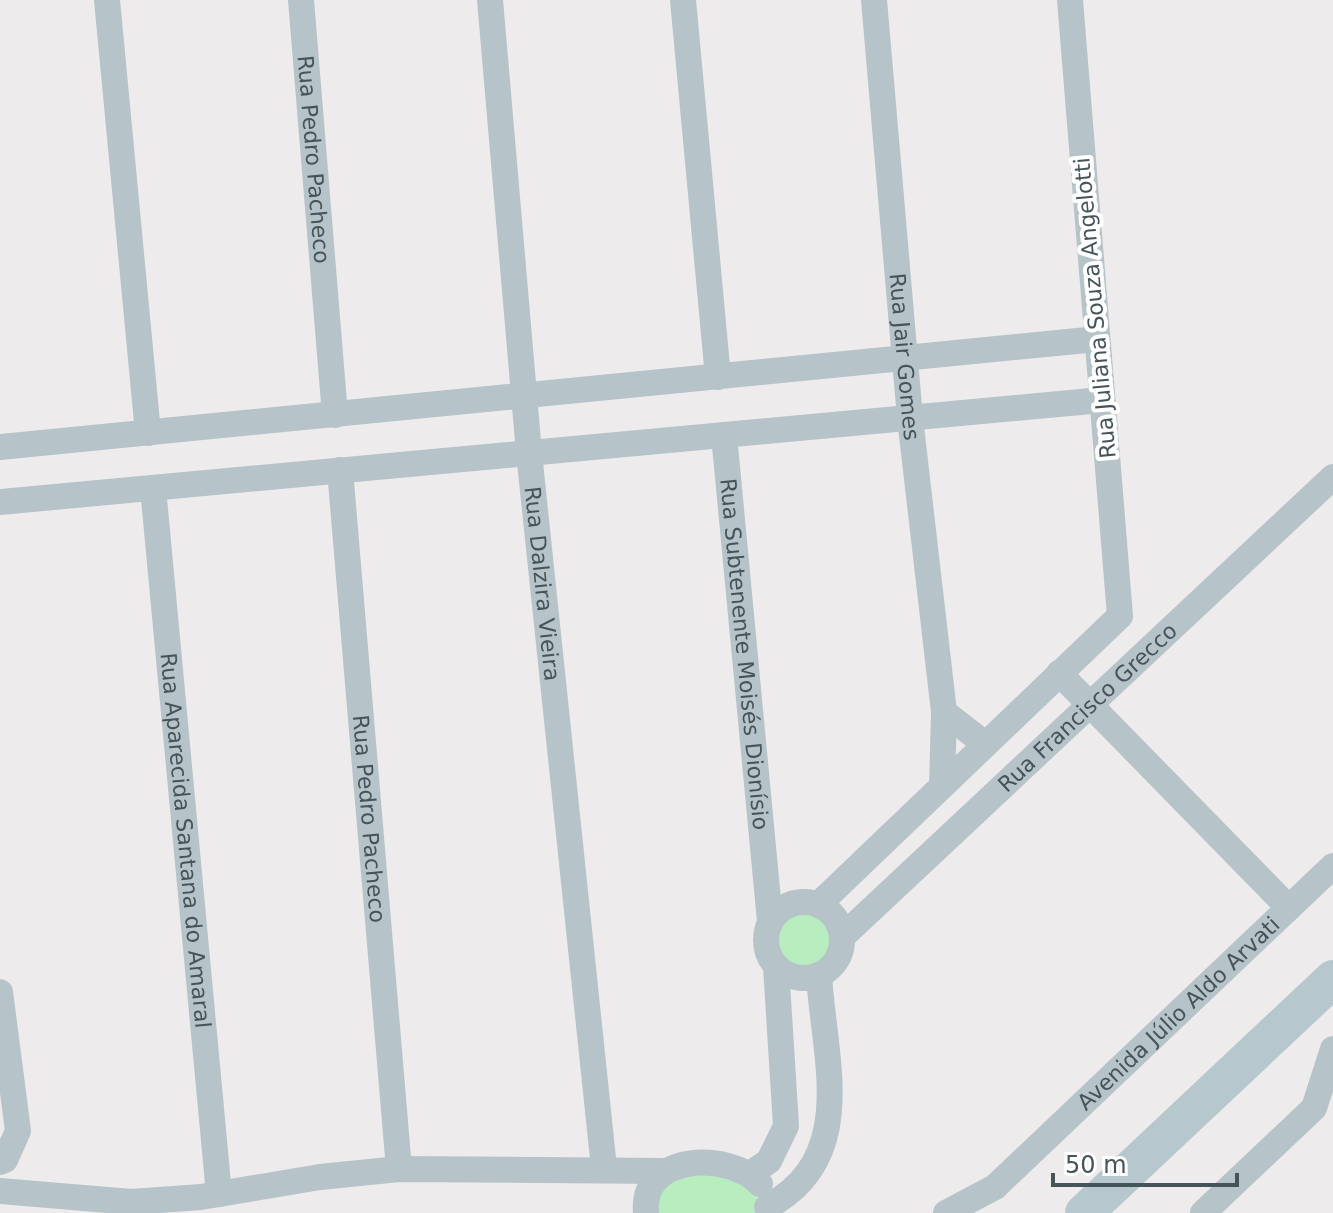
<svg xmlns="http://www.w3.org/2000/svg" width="1333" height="1213" viewBox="0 0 1333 1213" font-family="'DejaVu Sans',sans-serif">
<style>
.green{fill:#b8eebf}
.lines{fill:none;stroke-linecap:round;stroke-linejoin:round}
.minor{stroke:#b6c4c9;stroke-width:26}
.secondary{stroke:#b6c8ce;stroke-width:38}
.labels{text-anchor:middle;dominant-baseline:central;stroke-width:8;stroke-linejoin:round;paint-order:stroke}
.street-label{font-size:22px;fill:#445459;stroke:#fff}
</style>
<rect width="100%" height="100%" fill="#eeebec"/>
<path class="green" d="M775 939a29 29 0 1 1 58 0a29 29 0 1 1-58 0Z
M726 1173 757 1195 755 1213H655L654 1195 674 1177Z"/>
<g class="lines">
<g class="minor">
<path d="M107 0 148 433"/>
<path id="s1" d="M301 0 335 415"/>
<path id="s2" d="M490 0 529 453 604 1168"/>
<path d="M683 0 718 377"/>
<path id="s3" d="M874 0 910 418 944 712 942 786"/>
<path id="s4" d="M724 435 770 921"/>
<path d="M0 447 1097 339"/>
<path id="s5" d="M340 470 399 1169"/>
<path id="s6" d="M153 488 219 1194"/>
<path d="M0 502 1102 400"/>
<path d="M1059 673 1289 908"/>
<path d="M944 712 985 744"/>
<circle cx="804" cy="940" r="38"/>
<path d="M818 905 1120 616 1070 0"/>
<path id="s7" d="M842 937 1333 477"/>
<path d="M0 992 18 1131 5 1160 0 1162"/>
<path d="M750 1174 769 1161 786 1126 776 967"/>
<path d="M0 1191 131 1202 201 1197 320 1177 399 1169 665 1171"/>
<path d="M767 1207C859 1158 824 1060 819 975"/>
<path d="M646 1213C640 1153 730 1151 760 1184"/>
<path id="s8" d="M946 1213 995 1187 1333 866"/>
<path d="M1203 1213 1314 1108 1333 1049"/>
</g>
<path class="secondary" d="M1084 1213 1333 979"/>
</g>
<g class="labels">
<g class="street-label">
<text stroke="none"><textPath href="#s1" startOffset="160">Rua Pedro Pacheco</textPath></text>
<text transform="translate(1095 308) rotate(-95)">Rua Juliana Souza Angelotti</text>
<text stroke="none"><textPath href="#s3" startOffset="358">Rua Jair Gomes</textPath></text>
<text stroke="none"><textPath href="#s2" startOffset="586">Rua Dalzira Vieira</textPath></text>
<text stroke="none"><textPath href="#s4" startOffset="220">Rua Subtenente Moisés Dionísio</textPath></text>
<text stroke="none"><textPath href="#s7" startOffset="336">Rua Francisco Grecco</textPath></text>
<text stroke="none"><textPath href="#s5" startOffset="350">Rua Pedro Pacheco</textPath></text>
<text stroke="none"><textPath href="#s6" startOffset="354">Rua Aparecida Santana do Amaral</textPath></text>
<text stroke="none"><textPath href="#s8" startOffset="308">Avenida Júlio Aldo Arvati</textPath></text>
</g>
</g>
<path d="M1053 1173v12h184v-12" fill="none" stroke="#445459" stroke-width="4"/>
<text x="1065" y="1173" font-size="24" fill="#445459" stroke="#ffffff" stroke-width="6" paint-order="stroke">50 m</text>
</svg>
